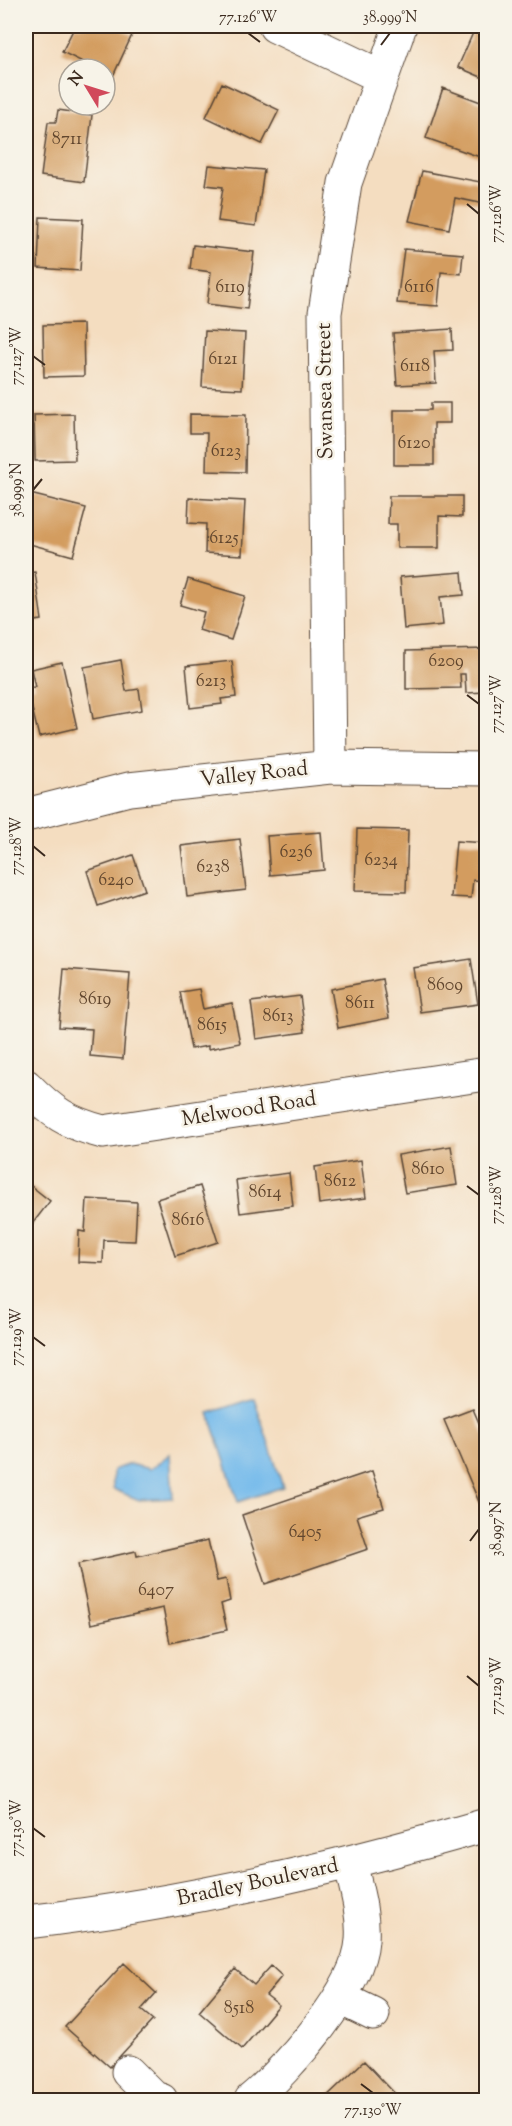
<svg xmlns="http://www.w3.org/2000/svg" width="512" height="2126" viewBox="0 0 512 2126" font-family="'Sorts Mill Goudy',serif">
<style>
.water{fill:#73baeb;stroke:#577284;stroke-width:1.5}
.building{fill:#d39c5f}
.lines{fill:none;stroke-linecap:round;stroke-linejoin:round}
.minor-casing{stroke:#574536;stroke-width:35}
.major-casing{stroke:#574536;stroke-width:35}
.minor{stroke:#fff;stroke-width:33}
.major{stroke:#fff;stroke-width:33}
.ticks{fill:none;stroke:#3b2a1e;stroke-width:2}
.labels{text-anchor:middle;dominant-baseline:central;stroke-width:5;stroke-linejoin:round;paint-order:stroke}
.number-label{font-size:18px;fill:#61462e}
.street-label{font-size:21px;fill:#3b2a1e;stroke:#f7f3e8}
.neatline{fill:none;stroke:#3b2a1e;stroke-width:2}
.ticks-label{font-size:15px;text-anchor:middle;fill:#3b2a1e}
</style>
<rect width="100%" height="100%" fill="#f7f3e8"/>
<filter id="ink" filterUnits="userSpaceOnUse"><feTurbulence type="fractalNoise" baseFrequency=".0167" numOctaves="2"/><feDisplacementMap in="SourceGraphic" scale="12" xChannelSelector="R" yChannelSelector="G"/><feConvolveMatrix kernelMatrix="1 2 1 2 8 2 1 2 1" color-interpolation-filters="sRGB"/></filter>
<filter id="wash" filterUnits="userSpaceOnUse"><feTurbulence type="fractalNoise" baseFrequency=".008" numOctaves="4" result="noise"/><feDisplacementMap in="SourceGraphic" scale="24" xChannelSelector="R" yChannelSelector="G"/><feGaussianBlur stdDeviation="1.35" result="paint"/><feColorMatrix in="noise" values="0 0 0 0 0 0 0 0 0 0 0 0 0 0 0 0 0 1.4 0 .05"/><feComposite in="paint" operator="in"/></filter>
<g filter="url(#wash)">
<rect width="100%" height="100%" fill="#f4ddc0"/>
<path class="water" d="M254 1398 283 1487 238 1502 209 1413Z
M170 1454 173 1498 139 1500 113 1489V1470L129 1464 150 1469Z"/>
<g id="blocks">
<path class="building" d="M75 26H113L132 35 113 76 105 73V69H97L62 52Z
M476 26H486V79L458 67Z
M222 83 279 110 262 144 206 117Z
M443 88 486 104V139L480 157 426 138Z
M58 110 92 115 84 182 41 176 48 122H56Z
M209 165 264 170 256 226 218 221 223 187 206 185Z
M422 171 486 183 485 204 455 198 449 229 409 221Z
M40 217 83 219 80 271 38 268Z
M193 245 254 252 247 309 207 304 211 272 190 269Z
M404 249 463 254 461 274 441 272 438 306 397 303Z
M83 324 84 376 44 377 43 325Z
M452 329 453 350 434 351 436 383 397 385 393 333Z
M205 331 245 333 242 389 202 387Z
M431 403H450V423H434V465H394V410H431Z
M74 414 75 460 35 461 34 415Z
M190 414 246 415 245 472 206 471 207 433H190Z
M30 494 86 508 73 556 26 543V513Z
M389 496H462V517L439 516V548H397V524H388Z
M189 498 245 501 242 555 205 553 206 524 188 523Z
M35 572 42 620 26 622V573Z
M462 572 464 595 440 597 443 625 404 629 400 577Z
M188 579 245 596 231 640 199 630 204 612 180 605Z
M486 649V692L466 693 465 674H460L461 688 406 689V651Z
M121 660 126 691 139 689 142 710 93 719 84 667Z
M232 661 236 697 221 699 222 704 190 708 186 666Z
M62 662 77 728 39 737 27 688 35 687 31 669Z
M357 829 408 830 406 892 355 891Z
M321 832 324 870 270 875 267 836Z
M240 839 246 890 187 897 181 846Z
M456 841 486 843V881L473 880 471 898 451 897Z
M133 855 145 890 98 906 87 871Z
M471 959 478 1004 420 1012 413 968Z
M64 969 130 974 123 1059 90 1056 92 1029 59 1027Z
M382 979 389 1018 338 1028 331 989Z
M199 989 203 1009 232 1003 240 1043 208 1049V1046L191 1049 180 992Z
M300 996 305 1032 256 1039 251 1002Z
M451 1146 457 1185 405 1193 398 1155Z
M361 1160 366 1198 319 1204 315 1167Z
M289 1173 293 1206 240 1213 236 1180Z
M26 1182 50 1201 26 1232Z
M200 1186 218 1242 175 1256 157 1199Z
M87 1199 137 1202 135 1241 104 1240 103 1263 78 1262 79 1231 85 1232Z
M473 1409 486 1439 485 1516 444 1420Z
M372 1471 384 1508 357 1516 368 1549 265 1584 242 1515Z
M208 1540 217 1581 226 1579 230 1601 221 1604 227 1630 170 1643 163 1608 91 1624 78 1564 136 1551 137 1556Z
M124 1963 156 1993 141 2010 153 2020 110 2067 65 2027Z
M271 1966 282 1976 266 1995 279 2005 242 2049 199 2012 235 1969 254 1985Z
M364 2061 401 2100H323Z"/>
</g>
</g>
<g filter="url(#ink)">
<use href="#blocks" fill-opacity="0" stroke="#574536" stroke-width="1.5"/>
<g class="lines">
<g class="minor-casing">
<path id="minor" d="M275 26 380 76
M330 767 325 313 345 183 400 26
M26 815 129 789 330 767 486 769
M26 1086C52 1112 67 1123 103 1132L486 1074
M340 1998 373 2014
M128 2072 154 2098 161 2100
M251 2100C288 2069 359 1989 362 1940 364 1914 356 1888 350 1863"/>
</g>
<g class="major-casing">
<path id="major" d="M26 1922C183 1904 335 1869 486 1825"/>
</g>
<use href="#minor" class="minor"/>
<use href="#major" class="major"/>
</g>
</g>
<path class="ticks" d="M248 33 260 42M381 45 390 33M467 204 479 214M33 356 45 365M33 490 42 479M467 695 479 704M33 846 45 856M467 1186 479 1195M33 1337 45 1346M470 1541 479 1529M467 1676 479 1686M33 1828 45 1837M361 2084 373 2093"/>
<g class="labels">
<g class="number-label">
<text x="67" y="140">8711</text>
<text x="230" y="288">6119</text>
<text x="419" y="288">6116</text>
<text x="223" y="360">6121</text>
<text x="415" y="367">6118</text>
<text x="414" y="444">6120</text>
<text x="226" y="452">6123</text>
<text x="224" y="539">6125</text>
<text x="446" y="662">6209</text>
<text x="211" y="682">6213</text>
<text x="296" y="853">6236</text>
<text x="381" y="861">6234</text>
<text x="213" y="868">6238</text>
<text x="116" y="881">6240</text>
<text x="445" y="986">8609</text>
<text x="95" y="1000">8619</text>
<text x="360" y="1004">8611</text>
<text x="278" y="1017">8613</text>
<text x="212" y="1026">8615</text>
<text x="428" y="1170">8610</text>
<text x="340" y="1182">8612</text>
<text x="265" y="1193">8614</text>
<text x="188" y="1221">8616</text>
<text x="305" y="1533">6405</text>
<text x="156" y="1591">6407</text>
<text x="239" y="2009">8518</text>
</g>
<g class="street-label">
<text transform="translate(326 391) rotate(-91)">Swansea Street</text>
<text transform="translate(254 775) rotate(-6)">Valley Road</text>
<text transform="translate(249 1110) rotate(-9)">Melwood Road</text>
<text transform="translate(258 1883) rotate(-12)">Bradley Boulevard</text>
</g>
</g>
<rect width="512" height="2126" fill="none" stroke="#f7f3e8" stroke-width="66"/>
<g transform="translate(87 87) rotate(308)"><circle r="28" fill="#f7f3e8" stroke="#aca397" stroke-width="1.5"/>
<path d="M0-4.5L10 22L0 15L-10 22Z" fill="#d1495b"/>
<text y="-9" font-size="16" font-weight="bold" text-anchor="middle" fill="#3b2a1e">N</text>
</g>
<rect x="33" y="33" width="446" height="2060" class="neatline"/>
<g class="ticks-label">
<text x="248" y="22">77.126°W</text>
<text x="390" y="22">38.999°N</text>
<text transform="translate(496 214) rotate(-90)" y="5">77.126°W</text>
<text transform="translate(16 356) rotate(-90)" y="5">77.127°W</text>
<text transform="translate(16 490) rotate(-90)" y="5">38.999°N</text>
<text transform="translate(496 704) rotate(-90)" y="5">77.127°W</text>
<text transform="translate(16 846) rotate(-90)" y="5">77.128°W</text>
<text transform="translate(496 1195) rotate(-90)" y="5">77.128°W</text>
<text transform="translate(16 1337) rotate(-90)" y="5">77.129°W</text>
<text transform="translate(496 1529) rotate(-90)" y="5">38.997°N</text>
<text transform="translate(496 1686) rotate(-90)" y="5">77.129°W</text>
<text transform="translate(16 1828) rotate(-90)" y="5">77.130°W</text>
<text x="373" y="2115">77.130°W</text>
</g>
</svg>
